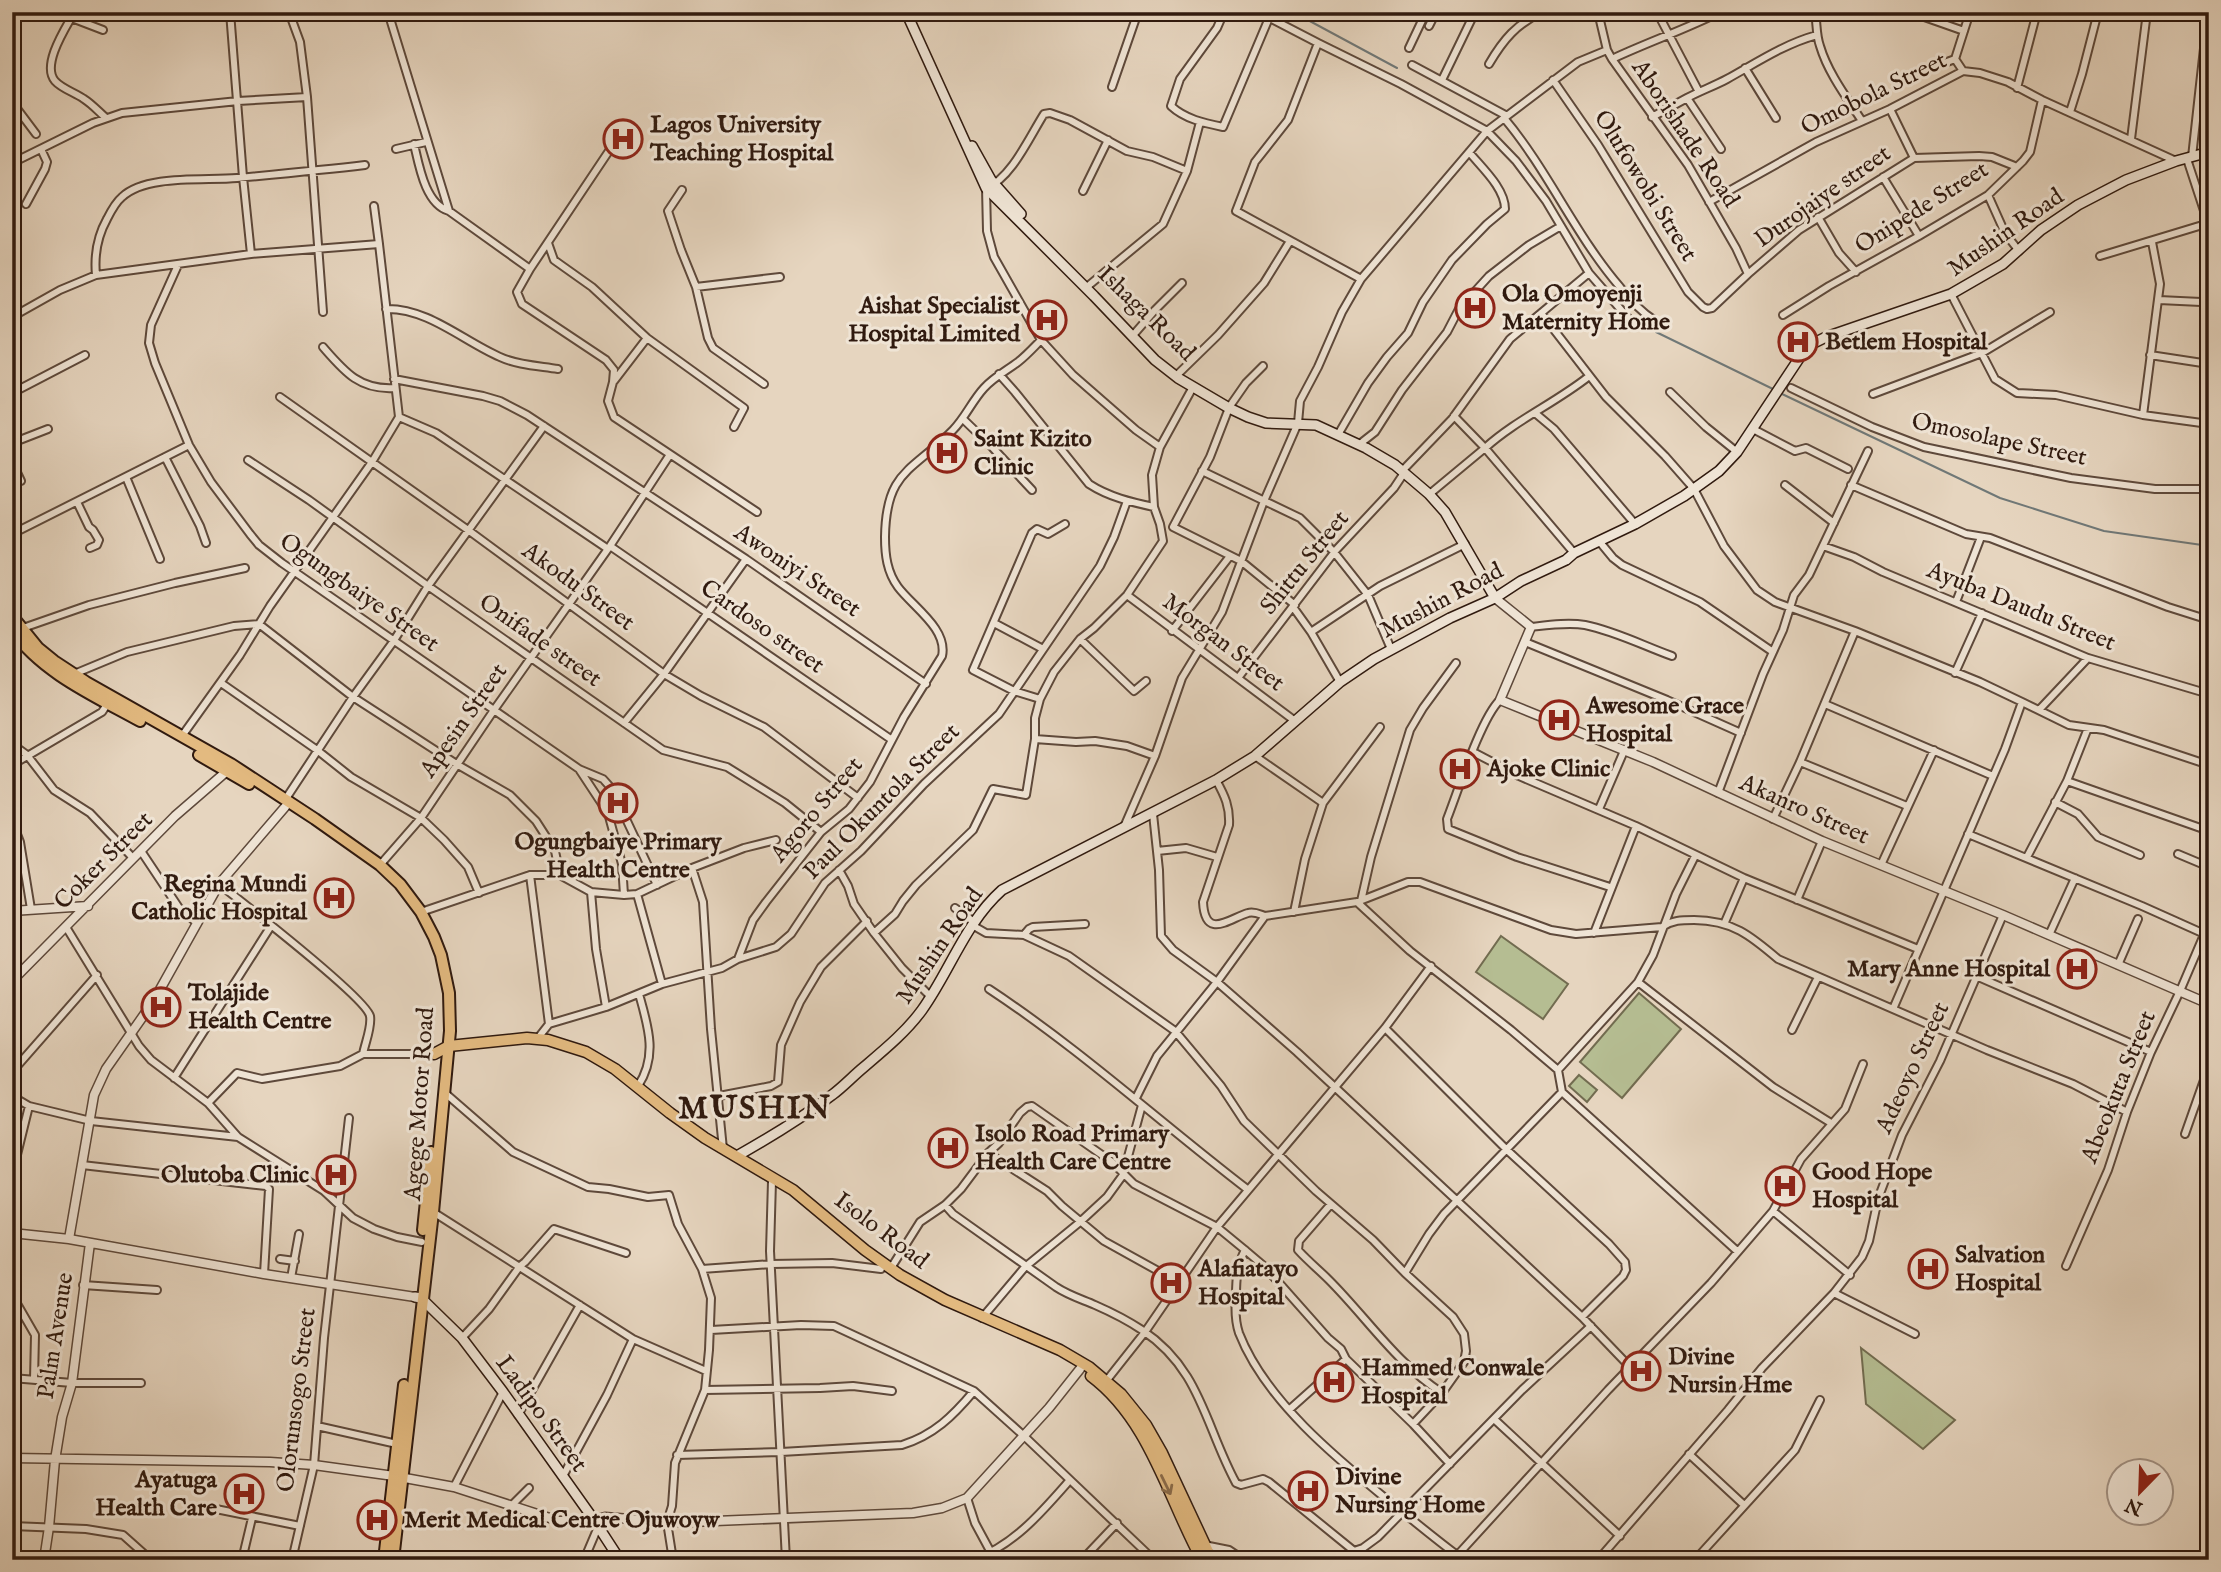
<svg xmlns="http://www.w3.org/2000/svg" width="2221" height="1572" viewBox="0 0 2221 1572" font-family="'IM FELL English',serif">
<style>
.green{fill:#b5bd92;stroke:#726c50;stroke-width:2}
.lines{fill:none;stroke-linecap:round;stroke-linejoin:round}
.stream{stroke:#707877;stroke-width:2}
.minor-casing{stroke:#5e493b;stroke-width:10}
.tertiary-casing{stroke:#5e493b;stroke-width:11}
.secondary-casing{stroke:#301a0f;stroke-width:12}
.primary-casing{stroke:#301a0f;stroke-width:13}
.trunk-casing{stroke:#301a0f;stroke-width:14}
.minor{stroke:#efe4d5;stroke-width:6}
.tertiary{stroke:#efe4d5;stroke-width:8}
.secondary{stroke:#efe4d5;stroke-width:9}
.primary{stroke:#e3ba80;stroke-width:10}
.trunk{stroke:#e3ba80;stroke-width:10}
.oneway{stroke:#8a6a48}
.labels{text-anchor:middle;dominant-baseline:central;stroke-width:6;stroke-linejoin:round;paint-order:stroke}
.street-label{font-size:24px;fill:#301a0f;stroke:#efe4d5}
.poi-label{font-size:24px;font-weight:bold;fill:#301a0f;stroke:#efe4d5;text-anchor:start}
.district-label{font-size:32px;font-weight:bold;letter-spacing:2px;fill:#301a0f;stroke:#efe4d5}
</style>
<rect width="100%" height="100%" fill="#e6d5bf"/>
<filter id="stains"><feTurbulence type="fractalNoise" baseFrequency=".00286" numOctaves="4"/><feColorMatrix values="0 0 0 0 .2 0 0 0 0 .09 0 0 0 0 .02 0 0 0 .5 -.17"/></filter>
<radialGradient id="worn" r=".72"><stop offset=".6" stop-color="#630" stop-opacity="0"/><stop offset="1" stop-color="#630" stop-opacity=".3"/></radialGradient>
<path class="green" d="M1501 936 1568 984 1543 1019 1476 972Z
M1639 993 1681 1029 1622 1098 1580 1062Z
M1579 1075 1597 1090 1587 1102 1569 1086Z
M1861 1348 1955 1420 1923 1449 1866 1404Z"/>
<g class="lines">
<path class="stream" d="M1293 12 1397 68
M1656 332 1775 390
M1780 393 2000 498 2104 531 2209 546"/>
<g class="minor-casing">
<path id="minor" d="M56 12 103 30
M230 12 243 177 251 254
M289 12 300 42 307 97 323 312
M388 12 449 211 530 269
M1224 12 1217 28 1180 79 1171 106C1185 119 1204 123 1223 127L1269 18
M1258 12 1318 43 1288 120 1255 162 1236 211 1361 279
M1598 12 1607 50 1612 59 1688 165 1736 248 1748 274
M1657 12 1699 92
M1815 12C1817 24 1816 35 1820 46 1828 73 1847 98 1862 121
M1910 12 1964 31
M71 18C63 32 42 66 55 81 62 89 76 93 84 99 92 104 99 112 106 118
M1429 26 1436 12
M1318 43 1401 84 1487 131 1516 161 1546 201 1589 273 1629 319
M1409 48 1426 12
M1612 59C1648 42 1684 30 1720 12
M1489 64C1503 40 1517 23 1543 12
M1412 65 1507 116
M1745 68 1776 118
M1963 71 1955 59 1970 12
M1904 78 1955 59
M1442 80 1475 12
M1553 80 1598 145 1688 292 1703 307 1707 309 1712 308 1748 274 1799 230 1914 158 1979 156 1992 157 2017 167
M1112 87 1138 12
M2017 88 2037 12
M12 102 36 134
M1890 109 1914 158
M2070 112 2082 74 2098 12
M1652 117 1687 98
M1504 118C1548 170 1575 235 1620 287 1630 300 1640 311 1654 320
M625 127 530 269 517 292 522 304 606 360 614 370 613 382 608 401 614 417 757 512
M2131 139 2147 12
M414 144C419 165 425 204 449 211
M396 149 426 142
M1721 149 1687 98C1700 91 1714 86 1727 79 1756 63 1784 44 1817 35
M2192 157 2208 12
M2187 159 2208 223
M12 163 93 123 122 113 238 101 307 97
M1883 177 1919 236
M682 190 668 211 681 250 696 287 708 338 713 348 764 384
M1083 191 1108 140
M1988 195 2005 233 2019 251
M1709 202 1816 142 1890 109 1963 71 1980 73 2008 82 2042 100 2176 161
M26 204 45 169 47 162 41 149
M1818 217 1839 253 1856 272
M548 243 554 260 592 287 647 338 744 408 734 427
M2100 256 2209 223
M178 265 151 325 149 343 155 363 189 445 211 482 250 534 259 545 282 563 579 769 603 779 612 789 657 885
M96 275C94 254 97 237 107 219 111 211 116 202 122 197 146 174 206 181 237 178 280 174 323 170 365 165
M1088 286 1163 224 1187 171 1200 122
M696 287 780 277
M1951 294 1995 379 2017 393 2056 395 2143 415 2209 424
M2159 300 2201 302
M386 309C428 308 463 341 500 357 517 365 540 366 558 369
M1541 313 1606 397 1665 456 1694 489 1724 546 1757 590 1775 602 1855 631 1980 682 2022 702 2005 749 1893 1009
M1783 315 1829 286 1919 236 1988 195 2023 161 2030 152 2042 100
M12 317 60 290 96 275 251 254 379 244 374 206
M1135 333 1155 310 1182 283
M323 347C344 371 359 390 394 388
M2150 355 2209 364
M999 374 1015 392 1089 484C1109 497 1131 502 1154 507
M1177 375 1218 335 1264 283 1290 241
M394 379 483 396 500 401 527 415 746 559 926 684
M614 381 647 338
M1791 388 1872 427 1924 447 2071 478 2155 489H2209
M1670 392 1706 427 1737 452
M12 393 85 355
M1873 394 1982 353 2050 312
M280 397 468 530 664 674 701 696 764 727 858 798
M1230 406 1246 383 1263 366
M1229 408 1210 457 1173 527 1241 561 1295 605
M1535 413 1554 429 1635 524
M2143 415 2160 284 2152 242
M399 417 436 433 608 549
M963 419 992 447 1032 490
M1753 429 1795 451 1806 448 1848 469
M1339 433 1368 383 1387 357 1408 333 1423 302 1452 260 1487 224 1505 209C1505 188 1481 167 1469 152
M12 443 48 429
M1361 443 1375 432 1402 390 1447 332 1459 309 1489 276 1529 245 1561 226
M1160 447 1136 430 1073 375 1041 340 994 257 987 231 986 188C1011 179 1030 136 1044 114L1050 113 1070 120 1127 151 1153 157 1187 171
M165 457 200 526 206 543
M248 460 309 500 428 586 663 750 727 767 785 803 821 832
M12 462 21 481
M1404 469 1452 419 1510 339 1589 273
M1202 471 1300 518 1334 552 1368 595 1391 649
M126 477 160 559
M1785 485 1834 523
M1851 485 1966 534 1990 538 2168 607 2209 620
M1432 492 1485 448 1454 416
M77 502 89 527 93 530 99 540 97 545 90 548
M12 534 189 445
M1599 541 1613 558 1622 565 1700 602 1773 652
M610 546 892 740
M1823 546 1854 557 1883 572 2088 658 2209 694
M1574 553 1485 448C1516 420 1555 403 1588 377
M1127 595 1295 721
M1956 602 1981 537
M1293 607 1311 632 1340 682
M994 623 1043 649
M1531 627C1548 625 1568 622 1585 625 1615 631 1644 646 1672 656
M23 628 89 605 175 583 245 568
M1172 631 1230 556
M1311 632 1380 586 1465 544
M1080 639 1134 691 1146 681
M1525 642 1667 700 1741 733
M1955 673 1982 613
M74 674 127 652 234 626 259 624 353 697 458 765 510 795 536 821 545 835 555 851 560 875
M1238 678 1336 550 1394 488 1404 473
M221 683 317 750 351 777 421 818 444 840 468 867 479 893
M1040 699 1014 691 973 670 1032 533 1037 529 1048 534 1065 524
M1500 700C1481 718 1458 791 1447 819L1448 829 1517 857 1610 887
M2022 702 2069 725 2104 730 2209 765
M1825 704 1993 776
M2039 710 2088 658
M624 723 664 674 746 559
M182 736 240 655 270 606 372 462 399 417 379 244
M1035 739 1076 742 1095 741 1127 746 1155 756
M12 744 27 755 54 790 90 813 133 858
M1473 752 1519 776 1636 826 1744 878 1918 949
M1255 756 1323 803
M1800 762 1907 806
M12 765 102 712 108 703
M579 769 608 813 622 864 624 895
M1216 780C1225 796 1230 807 1229 825L1203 902C1205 941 1230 918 1248 913 1254 911 1259 914 1265 916
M2067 781 2209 831
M1718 793 1763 674 1783 630 1794 595 1809 575 1868 451
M285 800 353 697 393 642 428 586 544 426
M2055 802 2078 814 2098 837 2140 855
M1599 809 1624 751
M1153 814 1159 870 1161 936 1173 950 1217 982 1297 1052 1582 1317 1630 1367
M1773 819 1800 762 1855 631
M12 821 20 842 31 909
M1124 827 1155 756 1182 678 1222 612 1264 501 1298 423 1300 401 1318 367 1342 312 1361 279 1487 131 1578 62 1607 50
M1968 834 2142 906 2209 936
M141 851 179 908 197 923
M1157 851 1186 848 1217 857
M2178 854 2209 867
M2027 857 2067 781 2088 728
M380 865 421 818 494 710 610 546 669 456
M1881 865 1934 750
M692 868 703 902 711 1029 723 1149
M839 870 848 886 854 904 874 933 902 968 931 997
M530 875 549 1024
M219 884C242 902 366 998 370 1016 372 1027 365 1043 363 1054
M591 892 596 949 606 1007
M637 894 662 984
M1797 900 1822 841
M1361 901 1371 857 1410 730 1423 708 1456 663
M1357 902 1408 882H1420L1551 930 1576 934 1662 927C1673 920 1681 920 1694 920 1732 920 1751 936 1778 959L1987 1050 2073 1084 2127 1112
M955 908 974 922
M421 912 530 875H560L591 892 624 895 637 894 692 868 744 848 776 840
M1294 912 1305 859 1323 803 1380 727
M1725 922 1744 878
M972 925 986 933 1024 935 1069 956 1175 1031 1221 1086 1244 1121 1316 1191 1373 1240 1405 1273 1453 1317 1464 1334 1466 1351 1464 1362 1442 1393 1413 1424
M66 927 139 1046 151 1060 208 1103 238 1137 324 1191 353 1218 374 1229 397 1237 422 1242
M874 933 895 914 903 901 916 885 973 830 993 789 1026 795 1035 739V718L1040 699 1054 672 1080 639 1094 628 1127 595 1163 541 1160 524 1154 507 1152 475 1160 447 1193 387
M1594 933 1636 826
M1024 935 1029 929 1033 927 1085 924
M2049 935 2075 878
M738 959 753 920 766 902 821 832 849 809 870 782 904 717 942 656C948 629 913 607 898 587 887 572 885 555 885 537 886 470 912 472 953 430 965 418 972 401 984 388 994 377 1006 371 1018 362 1027 355 1034 347 1041 340
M2118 965 2138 919
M1976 976 2151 1052
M1638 982 1773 1087 1831 1123
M989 989C1080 1049 1161 1123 1247 1189
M1385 1028 1507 1150 1609 1244 1625 1262 1626 1270 1623 1276 1582 1317
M1792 1030 1818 977
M538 1038 549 1024 606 1007 662 984 722 968 738 959 776 947 791 934 825 883 861 851 924 784 999 714 1100 566 1114 537 1127 501
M1558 1070 1638 982 1653 955 1676 894 1695 856
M12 1072 97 975
M174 1078 271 926
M638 1086C658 1056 648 1026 639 994
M445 1093 513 1152 588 1187 609 1189 648 1197 669 1195 678 1224 702 1269 771 1264 832 1263 881 1269
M12 1096 29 1106 91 1121 238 1137
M719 1096 771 1086 778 1082 781 1045 800 1002 821 967 867 921
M1136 1098 1157 1056 1217 982 1265 916 1357 902 1410 951 1511 1030 1558 1070 1562 1092 1737 1251
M208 1103 237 1073 262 1079 340 1066 363 1054H434
M2185 1134 2209 1066
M988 1153 1047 1191 1062 1206 1104 1241 1178 1282
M82 1165 266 1186 269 1189 264 1274
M12 1175 29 1106
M772 1181 770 1251 786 1560
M1331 1204 1299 1241 1298 1250C1308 1261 1319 1270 1329 1280 1367 1318 1396 1363 1442 1393
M945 1205 953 1214 1056 1287C1068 1295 1081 1299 1095 1305 1111 1312 1127 1320 1142 1330 1201 1369 1205 1426 1236 1483L1241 1485 1263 1479 1269 1482 1354 1551 1363 1548 1378 1537 1522 1390 1591 1326
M1773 1211 1850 1275
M433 1212 633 1339 706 1371
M1245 1250C1237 1265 1236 1279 1236 1296 1235 1308 1235 1321 1239 1333 1265 1400 1336 1458 1390 1502 1413 1520 1434 1538 1457 1555
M280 1259 295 1261
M2066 1266 2108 1170 2127 1112 2151 1052 2180 991 2209 923
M891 1268 920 1222 945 1205 961 1189 988 1153 999 1143 1020 1113 1027 1107 1032 1106 1112 1162 1134 1184 1217 1227 1245 1250 1265 1267 1328 1338 1341 1349 1346 1359 1413 1424 1450 1464
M1405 1273 1429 1234 1444 1214 1562 1092
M291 1278 299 1234
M83 1285 157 1290
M1834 1293 1915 1334
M12 1295 35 1335 34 1379
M982 1318 1025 1267 1080 1222 1107 1197 1123 1175 1142 1105
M711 1330 801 1325 834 1326 974 1391 1024 1436 1154 1560
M462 1338 489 1309 520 1266 525 1262 554 1229 626 1253
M12 1378 72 1383H141
M1107 1380 1145 1332 1217 1227 1385 1028 1431 966
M705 1390 820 1388 853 1386 892 1391
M1290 1409 1346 1359
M518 1415 580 1305
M1494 1419 1620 1536
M317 1426 397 1444
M1689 1454 1744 1505
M677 1455 781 1452 902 1445C934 1435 953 1416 974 1391
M563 1476 607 1395 633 1339
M454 1487 503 1392
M967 1498 975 1523 995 1560
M511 1506 529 1488
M206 1507 300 1526
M12 1526 86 1529 123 1535 151 1560
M1204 1545 1229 1550 1244 1560
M242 1560 252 1518
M292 1560 314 1465 324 1338 349 1118
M584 1560 598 1527
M673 1560 667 1522 672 1506 675 1463 705 1390 709 1350 711 1298 702 1269
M973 1560C1014 1545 1041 1513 1069 1481
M1082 1560 1117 1523
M1453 1560 1608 1390 1711 1283 1773 1211 1801 1159 1845 1109 1863 1064
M1598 1560 1728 1410 1762 1368 1834 1293 1862 1257 1869 1241 1878 1199 1902 1135 1940 1061 2003 915
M1695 1560 1795 1450 1820 1400"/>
</g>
<g class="tertiary-casing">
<path id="tertiary" d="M1495 598 1531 627 1500 700 1653 762 1822 841 2003 915 2209 1004
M12 911 88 906
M12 981 175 816 227 771
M12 1233 69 1239 264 1274 415 1297
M69 1239 94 1095 106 1069 153 1002 219 884 285 807
M12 1458 270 1462 314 1465 394 1476 454 1487 559 1521 594 1520 605 1517 667 1522H691L913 1513 942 1508 967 1498 1049 1408 1080 1369
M44 1560 49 1527 55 1460 62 1417 72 1383 90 1243"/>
</g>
<g class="secondary-casing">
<path id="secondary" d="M906 12 986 188 1094 296 1155 360 1178 378 1229 408 1248 417 1266 423 1316 425 1366 448 1395 465 1429 494 1445 512 1495 598
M972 146 991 180 1021 214
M737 1156C769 1138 802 1118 832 1095 843 1087 853 1076 864 1067 884 1050 906 1032 922 1010 950 971 965 923 1002 890L1216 780 1255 756 1340 682 1374 659 1450 618 1495 598 1521 581 1566 560 1574 553 1635 524 1684 496 1719 471 1737 452 1802 354 1808 346 1826 337 1951 294 2003 264 2041 230 2078 205 2126 180 2176 161 2209 152
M415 1297 421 1298 462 1338 503 1392 594 1520 620 1560"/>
</g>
<g class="primary-casing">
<path id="primary" d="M434 1054 449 1046 527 1038 548 1040 586 1052 615 1069 670 1113 705 1138 793 1190 865 1250 900 1275 945 1300 1060 1350 1089 1367 1121 1394 1146 1425 1162 1453 1212 1560
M1091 1376C1150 1420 1168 1498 1202 1560
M2206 1560 2209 1556"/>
</g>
<g class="trunk-casing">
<path id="trunk" d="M12 616 38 648 54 661 86 682 231 764 315 819 380 865 400 884 421 912 434 937 441 955 449 993 450 1031 433 1212 393 1560
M12 630C42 673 95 696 140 721
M199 755 249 784
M423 1230 431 1152
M384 1560 404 1385"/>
</g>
<use href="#minor" class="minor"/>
<use href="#tertiary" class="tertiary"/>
<use href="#secondary" class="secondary"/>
<use href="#primary" class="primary"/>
<use href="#trunk" class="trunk"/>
</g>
<defs><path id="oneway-shaft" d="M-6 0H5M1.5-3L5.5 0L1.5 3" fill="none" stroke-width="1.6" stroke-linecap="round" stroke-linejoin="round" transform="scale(1.75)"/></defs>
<use class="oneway" href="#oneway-shaft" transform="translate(1166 1485) rotate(64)"/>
<defs>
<g id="hospital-ring" transform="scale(2.0125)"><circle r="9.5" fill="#efe4d5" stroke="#8f2418" stroke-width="1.5"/><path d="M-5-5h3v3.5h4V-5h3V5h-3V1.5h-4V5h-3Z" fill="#8f2418"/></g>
</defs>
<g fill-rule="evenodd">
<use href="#hospital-ring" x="623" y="139"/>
<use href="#hospital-ring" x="1475" y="308"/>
<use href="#hospital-ring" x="1047" y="320"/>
<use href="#hospital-ring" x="1798" y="342"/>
<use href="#hospital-ring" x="947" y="453"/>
<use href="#hospital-ring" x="1559" y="720"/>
<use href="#hospital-ring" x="1460" y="769"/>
<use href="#hospital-ring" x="618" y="803"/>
<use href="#hospital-ring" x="334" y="898"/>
<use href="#hospital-ring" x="2077" y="969"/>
<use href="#hospital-ring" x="161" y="1007"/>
<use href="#hospital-ring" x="948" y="1148"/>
<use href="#hospital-ring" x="336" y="1175"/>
<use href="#hospital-ring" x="1785" y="1186"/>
<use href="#hospital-ring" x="1928" y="1269"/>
<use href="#hospital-ring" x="1171" y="1283"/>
<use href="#hospital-ring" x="1641" y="1371"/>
<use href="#hospital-ring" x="1334" y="1382"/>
<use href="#hospital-ring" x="1308" y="1491"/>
<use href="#hospital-ring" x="244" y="1494"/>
<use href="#hospital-ring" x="377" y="1520"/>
</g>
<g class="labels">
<g class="street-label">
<text transform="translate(1874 94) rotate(-26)">Omobola Street</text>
<text transform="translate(1685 134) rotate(56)">Aborishade Road</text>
<text transform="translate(1645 186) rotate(58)">Olufowobi Street</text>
<text transform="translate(1823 197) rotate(-35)">Durojaiye street</text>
<text transform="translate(1922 208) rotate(-32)">Onipede Street</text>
<text transform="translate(2006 233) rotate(-35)">Mushin Road</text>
<text transform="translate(1146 314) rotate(44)">Ishaga Road</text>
<text transform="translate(1999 440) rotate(12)">Omosolape Street</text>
<text transform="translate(1305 563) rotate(-51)">Shittu Street</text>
<text transform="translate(797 571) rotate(34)">Awoniyi Street</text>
<text transform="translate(578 587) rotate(36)">Akodu Street</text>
<text transform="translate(359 593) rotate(35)">Ogungbaiye Street</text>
<text transform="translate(1442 601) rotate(-28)">Mushin Road</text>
<text transform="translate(2021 607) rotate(22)">Ayuba Daudu Street</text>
<text transform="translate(762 627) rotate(35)">Cardoso street</text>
<text transform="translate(540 641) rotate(35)">Onifade street</text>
<text transform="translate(1223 643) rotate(37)">Morgan Street</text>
<text transform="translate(464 721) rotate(-55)">Apesin Street</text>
<text transform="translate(882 802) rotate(-45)">Paul Okuntola Street</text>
<text transform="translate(817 810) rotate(-50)">Agoro Street</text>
<text transform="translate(1804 810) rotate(24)">Akanro Street</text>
<text transform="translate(104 861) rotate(-45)">Coker Street</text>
<text transform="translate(940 946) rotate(-56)">Mushin Road</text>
<text transform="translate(1913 1068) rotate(-65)">Adeoyo Street</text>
<text transform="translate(2119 1087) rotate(-68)">Abeokuta Street</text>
<text transform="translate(420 1104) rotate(-86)">Agege Motor Road</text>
<text transform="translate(881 1231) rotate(37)">Isolo Road</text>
<text transform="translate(56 1336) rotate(-81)">Palm Avenue</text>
<text transform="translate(297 1400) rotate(-83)">Olorunsogo Street</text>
<text transform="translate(541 1414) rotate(54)">Ladipo Street</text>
</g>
<g class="poi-label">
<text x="650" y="125">Lagos University<tspan x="650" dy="28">Teaching Hospital</tspan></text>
<text x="1502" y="294">Ola Omoyenji<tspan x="1502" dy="28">Maternity Home</tspan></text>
<text x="1020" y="306" text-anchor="end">Aishat Specialist<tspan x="1020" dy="28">Hospital Limited</tspan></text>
<text x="1825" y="342">Betlem Hospital</text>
<text x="974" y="439">Saint Kizito<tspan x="974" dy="28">Clinic</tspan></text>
<text x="1586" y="706">Awesome Grace<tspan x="1586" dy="28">Hospital</tspan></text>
<text x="1487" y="769">Ajoke Clinic</text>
<text x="618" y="842" text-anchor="middle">Ogungbaiye Primary<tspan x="618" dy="28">Health Centre</tspan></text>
<text x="307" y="884" text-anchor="end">Regina Mundi<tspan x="307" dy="28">Catholic Hospital</tspan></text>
<text x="2050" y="969" text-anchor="end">Mary Anne Hospital</text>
<text x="188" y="993">Tolajide<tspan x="188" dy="28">Health Centre</tspan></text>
<text x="975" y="1134">Isolo Road Primary<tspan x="975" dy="28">Health Care Centre</tspan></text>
<text x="1812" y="1172">Good Hope<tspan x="1812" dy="28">Hospital</tspan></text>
<text x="309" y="1175" text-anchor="end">Olutoba Clinic</text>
<text x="1955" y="1255">Salvation<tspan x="1955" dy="28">Hospital</tspan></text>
<text x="1198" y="1269">Alafiatayo<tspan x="1198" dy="28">Hospital</tspan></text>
<text x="1668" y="1357">Divine<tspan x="1668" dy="28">Nursin Hme</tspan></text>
<text x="1361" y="1368">Hammed Conwale<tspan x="1361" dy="28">Hospital</tspan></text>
<text x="1335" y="1477">Divine<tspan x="1335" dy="28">Nursing Home</tspan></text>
<text x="217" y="1480" text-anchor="end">Ayatuga<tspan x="217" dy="28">Health Care</tspan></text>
<text x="404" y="1520">Merit Medical Centre Ojuwoyw</text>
</g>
<g class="district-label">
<text x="755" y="1109">MUSHIN</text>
</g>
</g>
<rect width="2221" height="1572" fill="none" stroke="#e6d5bf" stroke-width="42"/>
<rect x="14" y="14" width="2193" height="1544" fill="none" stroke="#301a0f" stroke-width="3.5"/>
<rect x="21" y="21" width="2179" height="1530" fill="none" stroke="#301a0f" stroke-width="2"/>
<g transform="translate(2140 1492) rotate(203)"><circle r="33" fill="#efe4d5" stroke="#a39386" stroke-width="2"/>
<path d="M0-5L12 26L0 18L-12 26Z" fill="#8f2418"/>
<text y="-10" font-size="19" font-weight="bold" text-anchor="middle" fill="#301a0f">N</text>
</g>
<rect width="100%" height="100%" filter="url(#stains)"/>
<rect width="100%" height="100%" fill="url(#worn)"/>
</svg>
